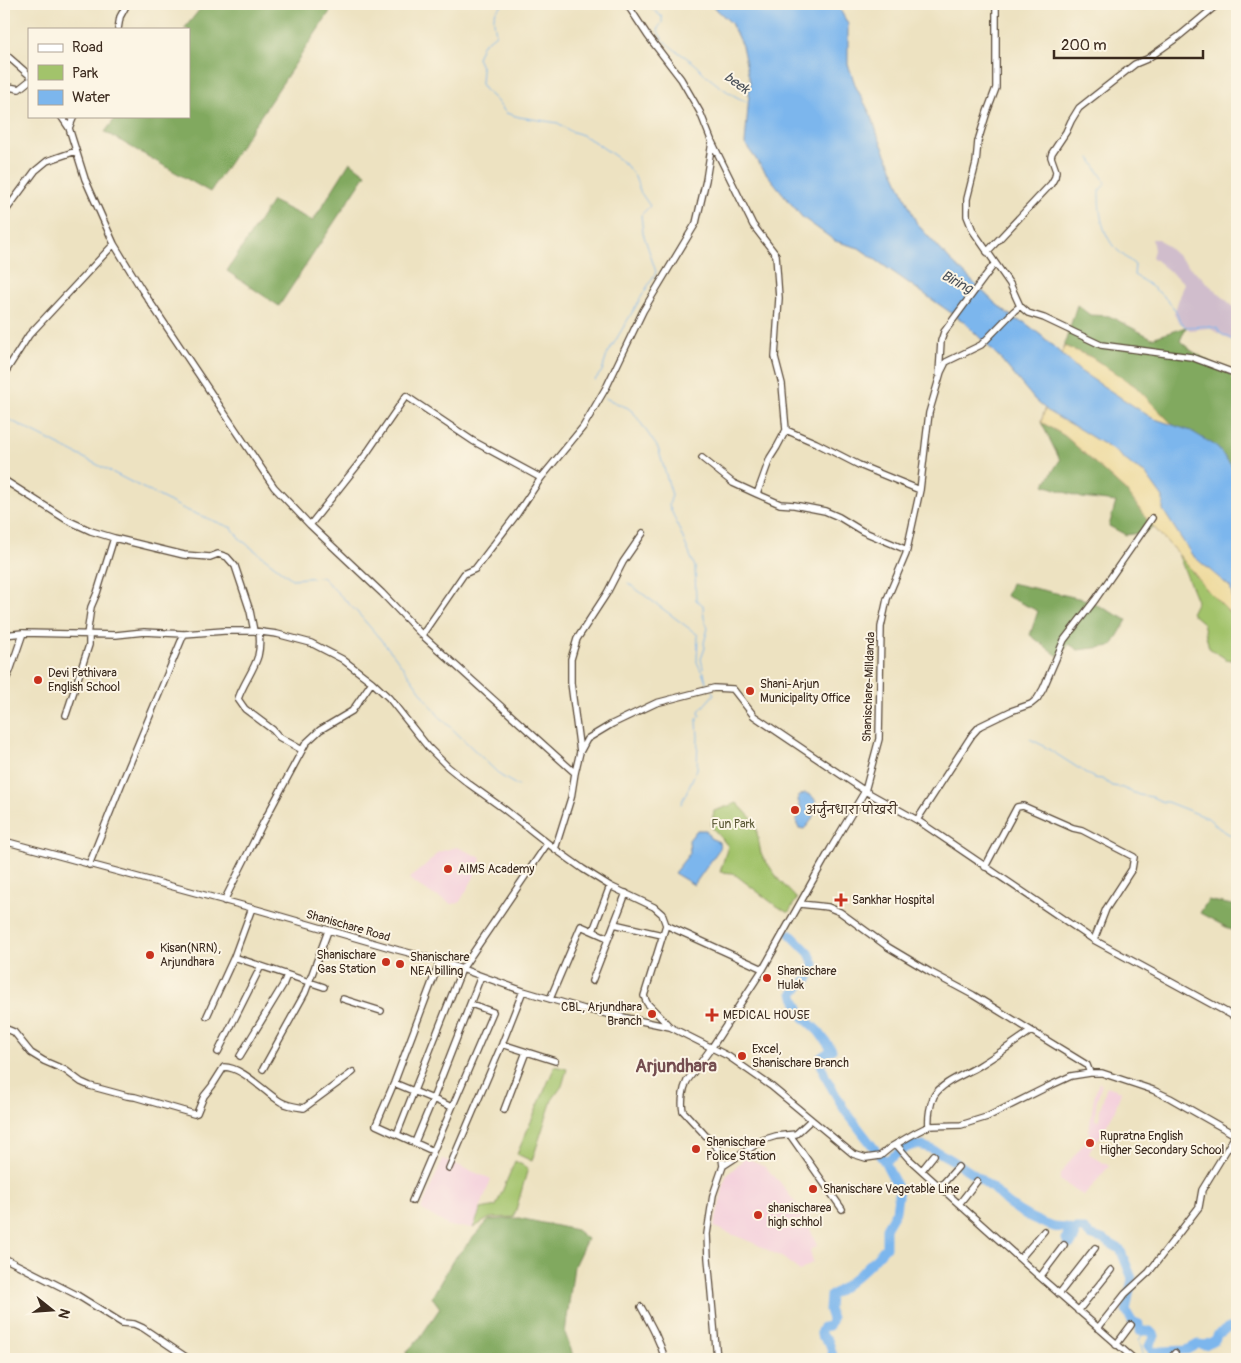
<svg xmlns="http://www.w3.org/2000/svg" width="1241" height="1363" viewBox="0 0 1241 1363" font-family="Pangolin,'Playpen Sans Deva',sans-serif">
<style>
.built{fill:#f4cfdc}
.industrial{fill:#d0bdcc}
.green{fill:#a2c36b;stroke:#6e7644}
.forest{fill:#81a95f;stroke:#5e6a3e}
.sand{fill:#eeda9e;stroke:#94825e}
.water{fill:#7cb6ed;stroke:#5c7086}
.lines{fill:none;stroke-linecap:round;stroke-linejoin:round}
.stream{stroke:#7cb6ed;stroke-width:1}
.river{stroke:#7cb6ed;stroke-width:9}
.minor-casing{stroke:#564636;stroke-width:8}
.minor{stroke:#fff;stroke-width:5.5}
.poi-dot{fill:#c8321e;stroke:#fcf5e5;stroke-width:2}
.labels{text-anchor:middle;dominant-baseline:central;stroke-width:4;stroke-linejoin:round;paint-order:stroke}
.poi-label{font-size:12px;fill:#3b2a1e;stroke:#fcf5e5;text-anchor:start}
.street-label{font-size:12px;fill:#3b2a1e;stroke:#fcf5e5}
.park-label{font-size:12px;fill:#5a5835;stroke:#fcf5e5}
.water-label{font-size:14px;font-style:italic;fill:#4e545c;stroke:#fcf5e5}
.district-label{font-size:18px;font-weight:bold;fill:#744d50;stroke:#fcf5e5}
</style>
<rect width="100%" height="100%" fill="#fcf5e5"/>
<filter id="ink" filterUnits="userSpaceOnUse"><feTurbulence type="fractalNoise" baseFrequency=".02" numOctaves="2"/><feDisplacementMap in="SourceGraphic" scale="10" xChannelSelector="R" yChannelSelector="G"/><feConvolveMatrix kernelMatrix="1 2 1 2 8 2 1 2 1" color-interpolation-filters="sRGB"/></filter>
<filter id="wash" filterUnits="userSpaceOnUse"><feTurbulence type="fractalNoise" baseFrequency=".0096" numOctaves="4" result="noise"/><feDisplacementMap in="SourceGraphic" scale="20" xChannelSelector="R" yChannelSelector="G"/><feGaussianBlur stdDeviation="1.12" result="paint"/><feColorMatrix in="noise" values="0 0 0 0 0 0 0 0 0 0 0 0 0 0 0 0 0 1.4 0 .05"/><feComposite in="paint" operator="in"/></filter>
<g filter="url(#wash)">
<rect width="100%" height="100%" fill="#ede2c1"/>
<path class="built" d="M457 847 482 858 473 879 459 903 452 904 428 892 409 879 431 860 438 852Z
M1099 1082 1102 1084 1096 1104 1095 1120 1099 1121 1100 1109 1107 1086 1121 1091 1115 1110 1103 1132 1091 1148 1089 1154 1109 1166 1084 1196 1060 1180V1174L1088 1138 1094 1097Z
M746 1157 765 1167 779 1181 804 1214 817 1246 810 1250 813 1262 800 1271 783 1258 756 1244 714 1227 726 1176Z
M443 1159 491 1179 473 1228 455 1227 447 1225 421 1209Z"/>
<path class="industrial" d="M1152 239H1159L1237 310V344L1209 328 1190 330 1179 322 1174 314 1184 283 1152 257 1154 250Z"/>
<path class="green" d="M1178 554 1209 592 1237 620V661L1226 659 1209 648 1203 623 1191 613 1197 601Z
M737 803 755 822 761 854 779 880 797 899 788 913 771 902 733 873 720 872 728 846 711 826 714 811Z
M555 1066 567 1069 562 1086 552 1100 532 1161 517 1154Z
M515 1161 528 1168 514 1217 490 1218 473 1228 481 1209 496 1206Z"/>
<path class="forest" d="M204 4H335L210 192 105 132 117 116H189V29H184Z
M350 162 366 174 279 306 227 271 272 201 313 221Z
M1077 305 1090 315 1109 316 1152 338 1186 327 1180 341 1192 351 1229 374 1237 384V475L1176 428 1135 386 1091 357 1064 346Z
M1041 422 1065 436 1128 493 1153 526 1146 532 1126 535 1109 526 1116 502 1082 498 1044 485 1060 460Z
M1011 583 1087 600 1127 620 1112 646 1078 650 1069 644 1058 656 1030 635 1038 611 1006 596Z
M1208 900 1237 906V933L1200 913Z
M519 1218 576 1230 587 1239 574 1266 565 1333 574 1358 577 1359H409L406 1352 419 1339 440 1308 432 1297 453 1260 489 1220Z"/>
<path class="sand" d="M1064 346 1091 357 1135 386 1176 428 1237 475V620L1209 592 1178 554 1148 521 1128 493 1065 436 1041 422Z"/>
<path class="water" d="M708 4H837L848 24V64L856 87 872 117 878 136 917 224 949 259 995 303 1016 320 1024 322 1042 336 1080 371 1152 418 1191 431 1216 446 1234 469 1237 474V615L1230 587 1192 555 1163 510V498L1145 473 1134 467 1116 452 1079 429 1050 413 1035 400 998 356 964 322 859 248 835 241 802 217 766 173 745 144 750 82 742 46 731 23 715 8Z
M805 793C825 798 814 820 804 829L799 828C793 820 799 817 802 810L798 801 799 796Z
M697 830H706L710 838 719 842 720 848 694 885 674 873 690 853 689 840Z"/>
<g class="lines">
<path class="stream" d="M504 4C490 13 494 19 496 34L482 45 477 58 482 69 481 84 486 91 495 99 506 113 519 117 558 123 570 131 580 134 593 141 615 156 627 166 635 177 641 193 650 206 641 215 643 233 656 272 607 355 602 371 595 380
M646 4 662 17V23L658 28C658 42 684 55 694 63 699 67 703 73 708 77 719 86 735 98 748 102
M1090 158 1106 183 1099 191C1099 211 1101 230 1114 247 1120 253 1128 259 1135 265L1134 275C1149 284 1166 296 1175 310 1180 319 1176 319 1186 327L1205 326 1217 328 1220 333 1231 339 1237 349
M605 398 628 408 634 413 658 448 672 495 669 505 695 567 696 600 703 605 704 618 708 628 704 643 705 648 701 659 706 682
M4 417 186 510 232 528 240 539 292 579 322 577 357 612 394 655 438 715 501 776 518 786
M628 583 698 635 697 662 705 679
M1030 739 1042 745 1094 778 1102 779 1112 786 1120 787 1139 795 1152 797 1163 802H1167L1208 818 1219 828 1237 839
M681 804 697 769 698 737 697 719 700 716 699 711 714 694 712 691
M1145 1359 1139 1340 1145 1331"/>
<path class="river" d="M790 934 809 953 815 966 809 978 793 993 795 999 803 1017 819 1032 832 1050 821 1057 820 1063 826 1078 844 1109 884 1161 899 1189 896 1211 886 1228V1247C869 1266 852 1283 830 1296L829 1310 832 1319 829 1326 823 1327 821 1331V1335L829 1342 834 1359
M884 1161C895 1157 905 1146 915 1145 933 1144 977 1176 992 1188 998 1193 1003 1200 1009 1204 1022 1214 1038 1222 1054 1227 1059 1228 1064 1227 1069 1229L1066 1239 1068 1243 1071 1244C1075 1240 1075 1238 1074 1232L1077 1229H1083L1090 1235 1102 1239 1120 1249 1132 1278 1126 1311 1132 1321 1139 1324V1331H1150L1155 1336 1149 1346 1152 1351 1157 1352 1163 1351 1187 1350 1198 1344 1205 1345 1215 1340 1218 1334 1229 1328 1237 1327"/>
</g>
</g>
<g filter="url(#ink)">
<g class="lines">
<g class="minor-casing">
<path id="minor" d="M627 4 648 36 681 79 700 112 712 142 753 225 776 255 779 298 775 357 782 384 786 430 777 447 770 458 757 494 780 504 794 505 825 511 839 517 862 531 907 550
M996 4V88L987 112 978 141 976 163 967 199V216L973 231 1010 284 1020 306 1028 313 1044 318 1101 345 1191 357 1237 374
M118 29 120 17 127 4
M4 53 29 75
M4 86 19 89 29 81
M61 116 69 128 85 179 114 244 142 290 274 487 310 525 382 593 422 635 575 773
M69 128 74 116
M4 213 35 171 47 161 76 151
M987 252 1051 184 1055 177 1056 171 1051 157 1052 153 1066 132 1071 121 1079 108 1135 64 1147 59 1178 37 1218 4
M4 374 29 335 114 244
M939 374 941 341 944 332 995 263
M786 430 816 443 859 465 920 490
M702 458 733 483 757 494
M4 480 67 520 91 531 114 538 184 555 210 557 218 554 227 557 235 566 250 611 254 631
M310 525 364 457 406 396 473 441 541 478
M259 632C260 640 260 648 258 656 254 670 243 684 238 699L245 709 273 730 279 737 302 750
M4 635 23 633 116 635 144 632 184 634 224 631H254L277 634 311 643 342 659 372 682 389 698 428 747 448 767 469 784 504 809 555 849
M87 635 91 607 97 593 114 538
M422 635 464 574 475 569 517 514 541 478 583 427 607 386 643 311 696 223 706 180 712 142
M4 683 10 671 23 633
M66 715 89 645V635
M580 752 571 683V659L577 639 607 593 623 562 643 533
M917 820 972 735 980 726 1011 711 1031 704 1037 699 1043 689 1064 640 1095 600 1152 518
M4 841 252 908 398 950 437 960 523 991 584 1009 670 1027 728 1056 771 1086 853 1154 866 1158 880 1156 891 1147 917 1132 929 1126 961 1125 987 1117 1047 1087 1071 1076 1090 1073H1102L1153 1090 1170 1098 1237 1136
M89 865 121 785 184 634
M985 867 1017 807 1023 806 1073 828 1082 830 1134 857 1132 869 1106 909 1094 940
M224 901 262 825 306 743 320 730 352 711 372 682
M800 904 828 907 840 912 888 947 930 972 973 995 1087 1065 1090 1073
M614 924 662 935
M666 925 763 969
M593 931 610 886
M234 957 324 987
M592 981 626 893
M343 999 381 1011
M550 999 581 926 608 938
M207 1016 234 957 252 908
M670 1027 647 1003 644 996 666 925 662 914 654 907 610 886 583 869 555 849 571 798 575 773 580 752 587 739 612 724 656 703 714 688 733 689 754 716 865 791 917 820 1094 940 1237 1018
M4 1028 14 1032 31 1053 44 1061 65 1070 81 1082 90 1086 127 1096 135 1097 194 1114 197 1113 204 1096 212 1086 224 1067C243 1067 265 1093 281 1102 288 1106 297 1107 304 1108L353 1072
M502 1044 555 1061
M218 1052 261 966
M240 1056 283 985 287 975
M263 1069 305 993 328 931
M394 1083 452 1107
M504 1110 526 1052
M929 1126C928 1117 930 1104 934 1096 942 1082 966 1074 979 1066 997 1055 1014 1043 1031 1031
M397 1134 462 969 547 844
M790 1135 842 1209
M415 1142 433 1099 481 976
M896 1144 908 1158 940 1187 1040 1277 1134 1359
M433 1151 376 1125 394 1083 440 961
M723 1166 763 1140 776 1136 796 1134 811 1120
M449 1168 502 1044 523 991
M922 1170 934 1155
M940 1187 958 1167
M412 1201 493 1012 471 1004
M959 1204 977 1181
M4 1258 77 1295 122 1323 134 1324 143 1328 189 1359
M1020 1259 1044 1231
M1040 1277 1064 1245
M1059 1294 1095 1248
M641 1307C651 1325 659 1339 665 1359
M1078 1311 1111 1270
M1098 1328 1125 1294 1149 1272 1199 1207 1202 1190 1235 1136
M1116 1345 1131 1325
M717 1359 708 1258 707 1234 713 1195 723 1166 722 1159 718 1149 683 1111C681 1102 683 1089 687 1081L712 1047 763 969 831 848 865 791 879 739 881 627 887 599 906 554 920 490 929 413 941 372 946 362 981 345 1014 311 1020 306
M1170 1359 1175 1353"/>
</g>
<use href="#minor" class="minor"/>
</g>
</g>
<g class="poi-dot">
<circle cx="38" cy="680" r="5"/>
<circle cx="750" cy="691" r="5"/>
<circle cx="795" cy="810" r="5"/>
<circle cx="448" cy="869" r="5"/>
<path d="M838.5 892.5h5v5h5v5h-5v5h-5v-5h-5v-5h5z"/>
<circle cx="150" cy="955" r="5"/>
<circle cx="386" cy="962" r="5"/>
<circle cx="400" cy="964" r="5"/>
<circle cx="767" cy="978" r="5"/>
<circle cx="652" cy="1014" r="5"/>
<path d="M709.5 1007.5h5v5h5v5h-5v5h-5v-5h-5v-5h5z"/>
<circle cx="742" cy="1056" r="5"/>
<circle cx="1090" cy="1143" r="5"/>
<circle cx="696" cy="1149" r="5"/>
<circle cx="813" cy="1189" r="5"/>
<circle cx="758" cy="1215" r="5"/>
</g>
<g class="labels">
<g class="poi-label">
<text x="48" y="673">Devi Pathivara<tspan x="48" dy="14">English School</tspan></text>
<text x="760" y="684">Shani-Arjun<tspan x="760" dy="14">Municipality Office</tspan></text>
<text x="805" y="810">अर्जुनधारा पोखरी</text>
<text x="458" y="869">AIMS Academy</text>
<text x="852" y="900">Sankhar Hospital</text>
<text x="160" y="948">Kisan(NRN),<tspan x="160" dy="14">Arjundhara</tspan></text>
<text x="376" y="955" text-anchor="end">Shanischare<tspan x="376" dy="14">Gas Station</tspan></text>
<text x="410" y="957">Shanischare<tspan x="410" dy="14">NEA billing</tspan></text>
<text x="777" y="971">Shanischare<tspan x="777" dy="14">Hulak</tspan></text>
<text x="642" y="1007" text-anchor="end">CBL, Arjundhara<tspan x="642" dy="14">Branch</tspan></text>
<text x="723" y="1015">MEDICAL HOUSE</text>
<text x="752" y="1049">Excel,<tspan x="752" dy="14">Shanischare Branch</tspan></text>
<text x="1100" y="1136">Rupratna English<tspan x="1100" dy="14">Higher Secondary School</tspan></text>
<text x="706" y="1142">Shanischare<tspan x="706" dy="14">Police Station</tspan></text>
<text x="823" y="1189">Shanischare Vegetable Line</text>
<text x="768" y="1208">shanischarea<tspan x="768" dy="14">high schhol</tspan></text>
</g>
<g class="street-label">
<text transform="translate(869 687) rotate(-88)">Shanischare-Milldanda</text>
<text transform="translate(348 926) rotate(16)">Shanischare Road</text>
</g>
<g class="park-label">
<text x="733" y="824">Fun Park</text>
</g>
<g class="water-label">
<text transform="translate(737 83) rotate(35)">beek</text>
<text transform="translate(957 282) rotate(28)">Biring</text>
</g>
<g class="district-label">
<text x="676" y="1066">Arjundhara</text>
</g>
</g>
<rect width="1241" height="1363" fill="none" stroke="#fcf5e5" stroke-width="20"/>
<rect x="28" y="28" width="162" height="90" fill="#fcf5e5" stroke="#afa495"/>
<rect x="38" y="44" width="25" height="8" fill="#ffffff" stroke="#afa495"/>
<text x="72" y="52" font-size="15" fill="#3b2a1e">Road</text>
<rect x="38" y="65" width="25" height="15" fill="#a2c36b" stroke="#afa495"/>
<text x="72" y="78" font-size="15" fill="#3b2a1e">Park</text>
<rect x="38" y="90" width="25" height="15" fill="#7cb6ed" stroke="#afa495"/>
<text x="72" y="102" font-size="15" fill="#3b2a1e">Water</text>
<g transform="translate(52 1310) rotate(107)" stroke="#fcf5e5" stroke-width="4" paint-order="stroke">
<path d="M0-4L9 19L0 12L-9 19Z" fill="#3b2a1e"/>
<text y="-8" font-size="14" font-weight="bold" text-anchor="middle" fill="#3b2a1e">N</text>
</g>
<path d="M1054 50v8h149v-8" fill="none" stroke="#3b2a1e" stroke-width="2.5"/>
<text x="1061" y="50" font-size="15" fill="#3b2a1e" stroke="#fcf5e5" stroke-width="4" paint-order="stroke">200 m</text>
</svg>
